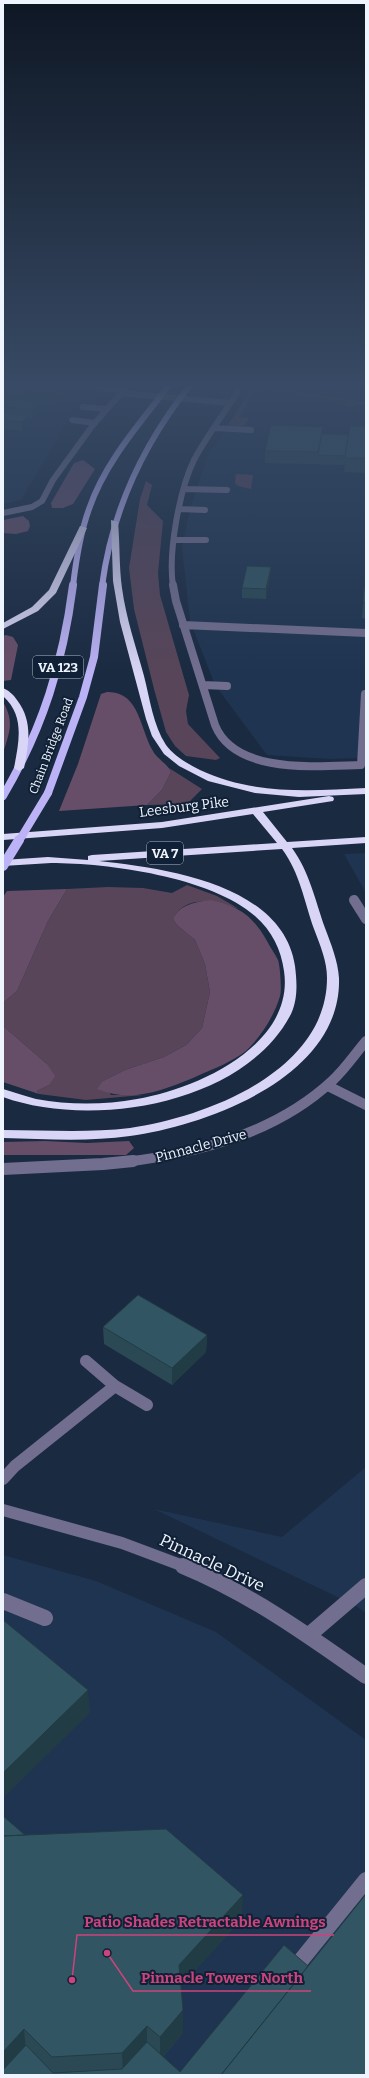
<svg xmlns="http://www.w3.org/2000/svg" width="369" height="2078" viewBox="0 0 369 2078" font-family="Bitter,serif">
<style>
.built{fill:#1f3450}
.green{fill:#584559}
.forest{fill:#674e68}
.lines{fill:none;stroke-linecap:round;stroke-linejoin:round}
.lane-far4{stroke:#726e8f;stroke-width:6}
.lane-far3{stroke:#726e8f;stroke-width:8}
.lane-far2{stroke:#726e8f;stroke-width:10}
.lane-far1{stroke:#726e8f;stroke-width:12}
.lane{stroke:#726e8f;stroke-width:16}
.street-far3{stroke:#726e8f;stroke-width:6}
.street-far2{stroke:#726e8f;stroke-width:10}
.street-far1{stroke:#726e8f;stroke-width:12}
.street{stroke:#726e8f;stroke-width:16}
.primary-far1{stroke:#bcb2f6;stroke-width:6}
.primary{stroke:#bcb2f6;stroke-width:8}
.highway{fill:#d9d5f6;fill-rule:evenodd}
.primary-bridge-far1{stroke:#bcb2f6;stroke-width:8}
.primary-bridge{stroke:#bcb2f6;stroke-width:10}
.wall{fill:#2a4954}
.shaded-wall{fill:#223c45}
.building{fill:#315562;stroke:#223c45}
.labels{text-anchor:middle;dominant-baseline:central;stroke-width:4;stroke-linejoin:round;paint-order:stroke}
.far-street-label{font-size:12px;fill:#eff5fe;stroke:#102036}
.shield{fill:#102036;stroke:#acb5c2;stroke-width:1}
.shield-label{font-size:13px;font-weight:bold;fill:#eff5fe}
.street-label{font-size:14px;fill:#eff5fe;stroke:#102036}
.near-street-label{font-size:17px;fill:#eff5fe;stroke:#102036}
.leader{fill:none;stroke:#cb447c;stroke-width:1.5}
.callout-dot{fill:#cb447c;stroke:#102036;stroke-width:1.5}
.callout-label{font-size:15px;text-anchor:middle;font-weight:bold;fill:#cb447c;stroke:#102036;stroke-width:4;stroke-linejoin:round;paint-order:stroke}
</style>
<rect width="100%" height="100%" fill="#1a2a41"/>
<path class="built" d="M3 384H119L111 391 87 398 75 408 21 500 3 504Z
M247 384H366V758L329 759 267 755 215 685 190 621 182 548 190 509 207 458 242 403Z
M366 853V893L344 854Z
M366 1467V1613L354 1605 154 1509 282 1537Z
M3 1555 96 1581 216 1632 366 1740V2075H3Z"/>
<path class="green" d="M248 384 366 402V405L356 404 354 407 343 405 346 402 268 390 265 393H254L239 417 249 418 244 426 228 425 250 391Z
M236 474 253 475 251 489 238 486 235 483Z
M146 481 152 485 147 505 163 521 158 573 160 595 189 695 186 711 188 724 220 758 216 760 186 756 175 746 166 732 154 689 134 609 129 568 140 499Z
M169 768 202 789 187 804 147 805 162 790 171 772Z
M187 885 217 896 239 909C218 902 186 893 173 919L177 925 195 940 205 964 210 992 202 1028 186 1045 164 1057 125 1070 103 1081 111 1095H143L86 1100 39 1094 37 1091 49 1085 47 1064 3 1026V1003L17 991 48 921 67 889 108 887 143 888 172 893Z"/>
<path class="forest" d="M83 460 95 469 73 504 63 508H52L51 503 74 463Z
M23 516 29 521 30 526 28 531 16 534 3 533V520Z
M6 635 13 637 18 645 11 680 3 681V636Z
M107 692C140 691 140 730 153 751 157 759 167 763 171 772L162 790 147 805 59 811 78 764 101 694Z
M3 702C15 722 9 733 3 753Z
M67 889 48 921 17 991 3 1003V897L7 891Z
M211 900C240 907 252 915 267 941 270 947 275 954 278 960 280 965 282 991 280 996 275 1014 262 1035 249 1048 236 1061 210 1070 193 1078 161 1091 131 1103 97 1089L103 1081 125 1070 164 1057 186 1045 202 1028 210 992 205 964 195 940 177 925 173 919C180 904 196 902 211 900Z
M3 1026 47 1064 55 1076 49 1085 37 1091 39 1094 3 1082Z
M45 1141 87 1143 129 1141 134 1148 126 1155H3V1142Z"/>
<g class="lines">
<path class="lane-far4" d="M99 388 124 390
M83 407 107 409
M72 420 95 423
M214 428 251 430
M184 489 227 490
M179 509 205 510
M174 540H206
M173 586C168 553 179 491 194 460 206 437 223 415 237 393L238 384"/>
<path class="lane-far3" d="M173 585 176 601 215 725C235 775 318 766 361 765L365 694
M183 625 366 633
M203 685 227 686"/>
<path class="lane-far2" d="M328 1086 366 1105"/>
<path class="lane-far1" d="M86 1361 115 1386 147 1405
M3 1479 15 1466 115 1386"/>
<path class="lane" d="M3 1601 45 1618
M309 1635 366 1586
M298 1964 366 1880"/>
<path class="street-far3" d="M122 393 230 403
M3 513 32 507 42 501 53 480 93 425 129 384"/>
<path class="street-far2" d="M354 900 366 919
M125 1162C199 1153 276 1133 332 1081 345 1069 355 1054 366 1041"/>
<path class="street-far1" d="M3 1169 103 1164 133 1161
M3 1510 122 1543 186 1567"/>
<path class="street" d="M183 1566C249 1593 308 1635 366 1676"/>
<path class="primary-far1" d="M73 586C76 560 80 534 89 509 105 462 140 423 170 384
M102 586C112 510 143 444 191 384"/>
<path class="primary" d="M48 793 83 697 94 657 103 585
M3 796C43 728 63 663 73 585"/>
<path class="highway" d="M111 520 118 522C120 544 119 566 122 588 126 618 136 647 144 676 150 699 153 725 166 745 174 756 188 764 200 770 253 795 309 791 366 788V794L299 797 255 793 208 781 179 766 164 754 152 736 146 719 120 622 113 581Z
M80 526 87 528 56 593 38 611 3 629V623L32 607 49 590Z
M3 688C8 690 14 695 17 700 33 721 29 743 24 768L19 771 14 768C19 741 25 716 3 696Z
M329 796 333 797 334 799 333 801 263 812 287 842 366 837V843L292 848C310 873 315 900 325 928 331 944 338 961 339 978 342 1076 209 1125 130 1136 88 1142 45 1139 3 1138V1130C45 1130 88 1133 130 1128 207 1117 327 1071 327 978 327 961 320 945 314 929 304 901 300 873 282 849L99 861C164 868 283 884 295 966 297 982 298 999 291 1014 244 1105 91 1129 3 1097V1089C14 1092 24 1096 36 1099 69 1105 104 1105 137 1099 197 1089 295 1045 284 971 281 949 272 931 255 916 211 877 108 863 51 863 35 864 19 865 3 866V860L48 857 88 860V856L92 855 277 843 253 814 162 828 3 840V834L162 822Z"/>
<path class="primary-bridge-far1" d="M19 841 48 793"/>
<path class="primary-bridge" d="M3 866 19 840"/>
</g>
<path class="wall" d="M3 384H66V393L58 403 40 402V410L33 418H28V424L22 431 3 429Z
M331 384H364L363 386Z
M366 426V473L344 472 345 465 265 463V451L323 434 348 435Z
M366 565V619L362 618Z
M271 567 270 577 266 599 242 598V588Z
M103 1327 207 1335 206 1352 172 1385 104 1344Z
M366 1499V1511L365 1510Z
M25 1835 242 1919 181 1986 183 2010V2033L163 2057 180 2072 308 1966 366 2075H3Z"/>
<path class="shaded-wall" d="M64 384H66V393L58 403V392Z
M40 402V410L33 418V409Z
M28 416V424L22 431V422Z
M271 567 270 577 266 599V589Z
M207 1335 206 1352 172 1385V1368Z
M88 1690 90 1713 3 1798V1773Z
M243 1895 242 1919 180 1988 179 1965Z
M183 2010V2033L160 2060V2037Z
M147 2026V2049L123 2075 122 2053Z
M24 2029 26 2052 3 2075V2052Z"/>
<path class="building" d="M3 384H64L58 392 3 387Z
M3 398 40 402 33 409 3 407Z
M3 413 28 416 22 422 3 420Z
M271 425 323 427 318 452 265 451Z
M350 426H366V458H345Z
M322 434 348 435 345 456 318 455Z
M366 565V603L363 602Z
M247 566 271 567 266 589 242 588Z
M138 1295 207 1335 172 1368 103 1327Z
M3 1620 88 1690 3 1773Z
M3 1816 25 1835 3 1836Z
M166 1829 243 1895 179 1965 183 2010 160 2037 147 2026 122 2053 52 2057 24 2029 3 2052V1836Z
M366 1894V2075H221Z
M284 1945 308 1966 221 2075H3V2070L26 2045 53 2073 122 2069 147 2042 180 2072Z"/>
<linearGradient id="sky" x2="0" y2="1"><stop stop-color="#0e1724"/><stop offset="0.57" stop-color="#384a65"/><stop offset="1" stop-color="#384a65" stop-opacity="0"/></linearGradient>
<rect width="369" height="675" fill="url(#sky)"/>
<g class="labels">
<g class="far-street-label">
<text transform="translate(51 746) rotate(-69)">Chain Bridge Road</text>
</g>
<g class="shield">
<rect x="33" y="656" width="50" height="22" rx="3"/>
<rect x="147" y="842" width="36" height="22" rx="3"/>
</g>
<g class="shield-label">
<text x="58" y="667">VA 123</text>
<text x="165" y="853">VA 7</text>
</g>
<g class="street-label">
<text transform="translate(184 807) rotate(-7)">Leesburg Pike</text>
<text transform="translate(201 1146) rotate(-15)">Pinnacle Drive</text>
</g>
<g class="near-street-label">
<text transform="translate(212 1563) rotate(25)">Pinnacle Drive</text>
</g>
</g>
<path class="leader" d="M72 1980L77 1935H334M107 1953L133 1991H311"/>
<g class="callout-dot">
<circle cx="72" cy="1980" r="4"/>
<circle cx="107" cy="1953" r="4"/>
</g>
<g class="callout-label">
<text x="205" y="1927">Patio Shades Retractable Awnings</text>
<text x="222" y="1983">Pinnacle Towers North</text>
</g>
<rect width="369" height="2078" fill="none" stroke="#eff5fe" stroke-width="8"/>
</svg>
